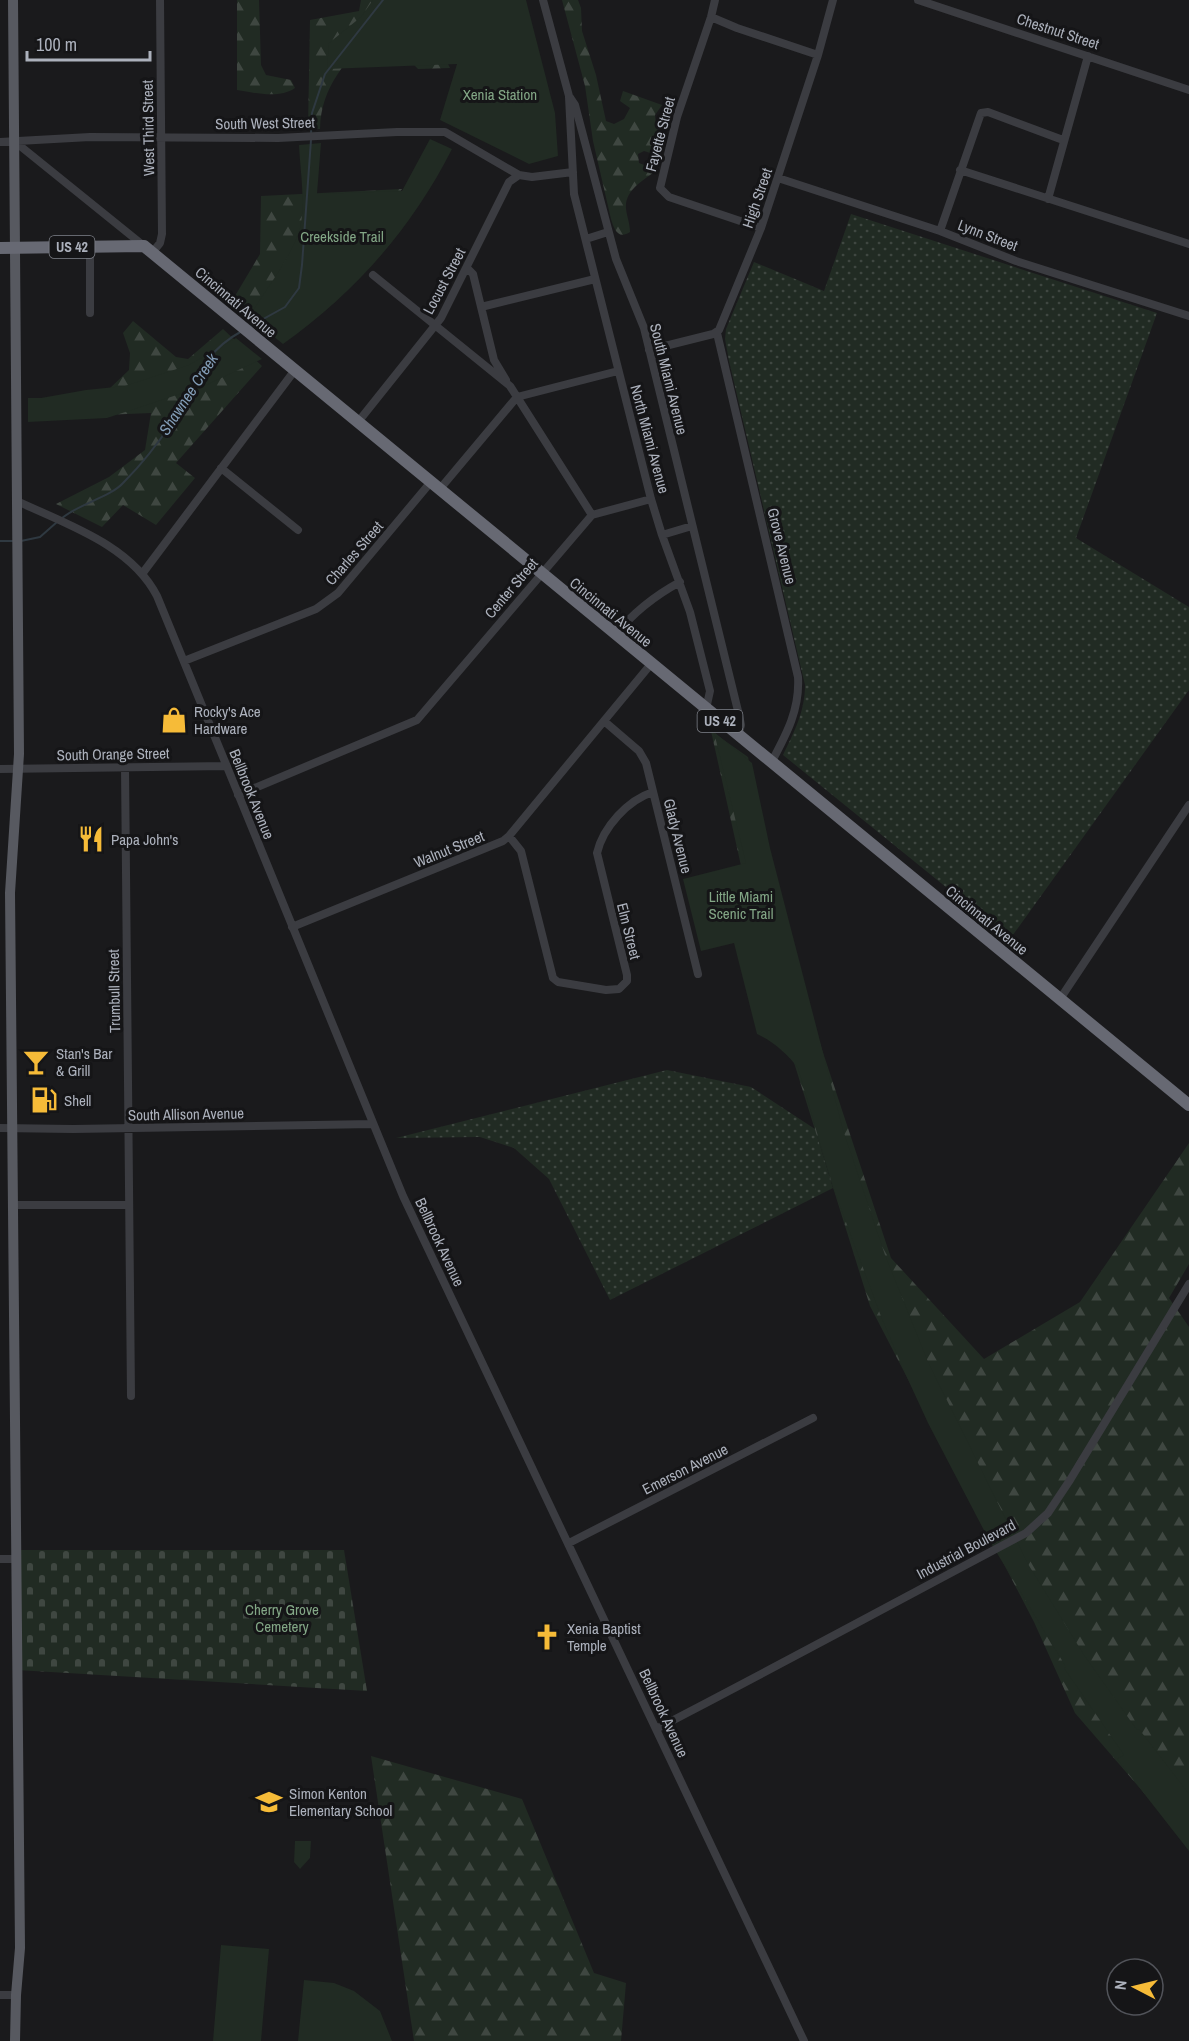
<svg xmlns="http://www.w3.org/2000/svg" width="1189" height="2041" viewBox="0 0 1189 2041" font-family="'Archivo Narrow',sans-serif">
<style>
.grass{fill:url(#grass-dots)}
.forest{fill:url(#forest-firs)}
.cemetery{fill:url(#cemetery-stones)}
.green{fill:#212b23}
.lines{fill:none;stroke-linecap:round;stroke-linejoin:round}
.stream{stroke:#2f3941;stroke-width:2}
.minor{stroke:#3b3c41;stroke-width:8}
.major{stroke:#575960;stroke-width:10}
.highway{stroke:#676973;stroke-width:12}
.labels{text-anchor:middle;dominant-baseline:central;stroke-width:6;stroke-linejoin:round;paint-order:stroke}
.shield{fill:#151517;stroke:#7f828a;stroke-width:1.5}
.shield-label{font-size:14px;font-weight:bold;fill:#acb1bc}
.street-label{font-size:15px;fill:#acb1bc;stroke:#151517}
.park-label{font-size:15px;fill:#83a786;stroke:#151517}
.poi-label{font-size:15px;fill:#acb1bc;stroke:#151517;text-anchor:start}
.water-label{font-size:16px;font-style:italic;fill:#839db7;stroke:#151517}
</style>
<defs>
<pattern id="grass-dots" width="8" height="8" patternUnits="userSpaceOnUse" patternTransform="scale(1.5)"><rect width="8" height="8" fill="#212b23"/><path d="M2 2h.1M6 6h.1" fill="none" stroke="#3f4741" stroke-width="1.8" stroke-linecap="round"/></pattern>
<pattern id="forest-firs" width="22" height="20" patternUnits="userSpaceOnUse" patternTransform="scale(1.5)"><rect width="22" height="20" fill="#212b23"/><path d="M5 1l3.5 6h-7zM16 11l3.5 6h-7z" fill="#3f4741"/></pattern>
<pattern id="cemetery-stones" width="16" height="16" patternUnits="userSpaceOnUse" patternTransform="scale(1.5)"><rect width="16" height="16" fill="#212b23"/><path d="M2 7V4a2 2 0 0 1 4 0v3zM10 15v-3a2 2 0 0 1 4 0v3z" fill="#3f4741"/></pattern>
</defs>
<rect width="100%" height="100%" fill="#1a1a1c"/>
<path class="grass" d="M851 214 1157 313 1076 538 1189 607V690L1010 939 783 755C794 732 805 712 805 685L729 361 725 339 726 329 754 262 824 291Z
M667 1070 751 1087 815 1129 833 1188 610 1300 549 1179 514 1148 480 1137 396 1138Z"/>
<path class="forest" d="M237 0H259L261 65 266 75 291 80 295 88C279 99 256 93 237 90Z
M361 0H452L434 36 450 68 418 69 388 38 373 30C347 62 321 85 320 129H308L310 20 359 11Z
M562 0H578L581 8 582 31 596 75 606 121 614 124 624 119 630 108 620 101 623 91 662 105 655 115 656 127 665 130 660 156 644 151 638 154 639 163 657 170C644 180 624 190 626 209 627 217 630 224 630 232 618 240 614 229 611 219L593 141 585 86Z
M402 189 357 256 268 330 235 296 260 254 261 196Z
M133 321 176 357 188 359 223 329 262 366 176 463 195 478 156 525 123 505 102 527 56 504 109 477 145 450 151 413 30 418 108 390 129 370 130 353 123 333Z
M711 731 748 757 792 959 891 1258 984 1359 1080 1302 1189 1143V1264L1169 1298 1189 1327V1845L1075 1713 1034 1622 870 1306 762 960Z
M371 1756 522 1799 594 1973 626 1983 621 2041H414Z"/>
<path class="cemetery" d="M17 1550H344L367 1691 17 1670Z"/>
<path class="green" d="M373 0H526L555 113 558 156 529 164 440 120 457 64 327 69 329 43 361 17Z
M430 139 452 149C412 228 355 293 283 344L249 317C264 292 293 255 300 228 306 205 300 169 299 145L321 143 317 194 402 191Z
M236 338 262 359 204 386 107 418 28 422V398H41L86 390 125 386 189 365Z
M714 732 752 763 770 848 843 1130 885 1255 928 1362 1028 1564 1084 1655 1137 1730 1139 1729 1189 1794V1851L1117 1759 1124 1755 1064 1668 1066 1667 989 1540 928 1423 905 1373 882 1319 833 1187 798 1068C787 1054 774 1042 757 1034L734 943 701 951 683 879 746 863Z
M295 1841H311L310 1858 300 1869 294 1862Z
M221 1945 269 1949 261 2041H213Z
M304 1980 334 1983 354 1991 380 2011 392 2041H298Z"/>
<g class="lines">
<path class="stream" d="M311 134 312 113 325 74 383 0
M249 327 285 307 299 288 302 265 311 140
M61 519C79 503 110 498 124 482 142 464 159 442 173 421 196 384 200 354 242 331
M0 541H15
M21 541 40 537 57 522"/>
<path class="minor" d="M543 0 569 96 575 105 616 259 644 328 739 715 741 725 738 735
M715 0 711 17 677 117 660 188 669 197 761 228
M918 0 1189 90
M711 17 737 28 818 55
M569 97 574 194 651 499 662 535 690 612 710 691 706 709
M14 141 144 246
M0 142 90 137 278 138 397 132H445L519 175 532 177 573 172
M960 170 1189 244
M778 178 940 231 1016 261 1189 316
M1048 199 1088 56
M940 231 981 113 988 112 1063 140
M586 239 608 232
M90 247V313
M152 253 160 243 162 234 160 0
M467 268 473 274 494 360 506 380
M373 275 510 386 592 515
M481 307 595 279
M717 333 798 677C800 710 786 735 771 763
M649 350 713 334 719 330 761 228 818 55 833 0
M358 422 441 318 509 182 519 175
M221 468 298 530
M439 490 517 397 618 371
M17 501C66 524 131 545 157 596L403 1196 804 2041
M662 535 692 526
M142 574 295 370
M615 635C633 613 654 596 680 582
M184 661 316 609 338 593 430 483
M604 721 639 751 646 763 698 974
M125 767 131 1396
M0 769 227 766
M238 795 417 720 592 515 651 499
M509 836 521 851 553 978 558 982 606 990 619 989 627 981V975L597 853C603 827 628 800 653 792
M292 927 503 841 509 836 651 664
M1060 999 1189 805
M0 1128 73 1129 373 1124
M14 1205H129
M569 1543 813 1418
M0 1559H17
M656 1729C780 1665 903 1598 1026 1533L1048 1513 1070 1480 1189 1284
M0 1995H16"/>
<path class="major" d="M13 0 19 754 10 893 20 1948 16 1995 15 2041"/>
<path class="highway" d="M0 248 144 246 1189 1105"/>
</g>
<defs>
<g id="shop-bare" transform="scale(2.07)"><path d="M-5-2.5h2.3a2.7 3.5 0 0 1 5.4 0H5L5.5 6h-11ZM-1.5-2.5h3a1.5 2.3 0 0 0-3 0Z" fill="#f6bb38" stroke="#151517" stroke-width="2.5" paint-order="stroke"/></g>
<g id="restaurant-bare" transform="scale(2.07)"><path d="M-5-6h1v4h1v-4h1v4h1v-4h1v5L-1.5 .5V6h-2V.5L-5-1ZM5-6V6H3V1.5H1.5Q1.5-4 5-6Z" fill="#f6bb38" stroke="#151517" stroke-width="2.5" paint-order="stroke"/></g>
<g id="bar-bare" transform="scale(2.07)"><path d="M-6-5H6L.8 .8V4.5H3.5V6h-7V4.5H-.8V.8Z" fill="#f6bb38" stroke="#151517" stroke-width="2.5" paint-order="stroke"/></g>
<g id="fuel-bare" transform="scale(2.07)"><path d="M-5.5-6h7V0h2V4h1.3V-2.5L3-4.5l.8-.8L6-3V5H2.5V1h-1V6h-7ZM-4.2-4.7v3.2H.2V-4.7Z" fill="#f6bb38" stroke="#151517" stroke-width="2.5" paint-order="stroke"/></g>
<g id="church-bare" transform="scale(2.07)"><path d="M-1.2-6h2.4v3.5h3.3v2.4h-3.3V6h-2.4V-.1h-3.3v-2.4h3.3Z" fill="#f6bb38" stroke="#151517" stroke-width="2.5" paint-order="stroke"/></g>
<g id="school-bare" transform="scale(2.07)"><path d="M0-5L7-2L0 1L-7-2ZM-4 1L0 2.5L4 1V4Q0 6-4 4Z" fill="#f6bb38" stroke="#151517" stroke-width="2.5" paint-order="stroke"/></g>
</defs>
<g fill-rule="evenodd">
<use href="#shop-bare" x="174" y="720"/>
<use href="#restaurant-bare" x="91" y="839"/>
<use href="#bar-bare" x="36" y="1062"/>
<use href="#fuel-bare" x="44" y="1100"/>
<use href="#church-bare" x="547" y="1637"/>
<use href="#school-bare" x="269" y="1802"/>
</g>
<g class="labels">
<g class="shield">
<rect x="49.5" y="236" width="45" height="22" rx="4.5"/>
<rect x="697.5" y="710" width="45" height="22" rx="4.5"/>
</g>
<g class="shield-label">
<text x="72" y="247">US 42</text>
<text x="720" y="721">US 42</text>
</g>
<g class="street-label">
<text transform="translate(1058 31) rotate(18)">Chestnut Street</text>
<text transform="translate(265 123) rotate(-1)">South West Street</text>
<text transform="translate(148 128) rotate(-91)">West Third Street</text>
<text transform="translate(660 134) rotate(-75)">Fayette Street</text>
<text transform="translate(757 198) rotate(-71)">High Street</text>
<text transform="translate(988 235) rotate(21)">Lynn Street</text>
<text transform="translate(444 281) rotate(-62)">Locust Street</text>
<text transform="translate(236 302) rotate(40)">Cincinnati Avenue</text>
<text transform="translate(669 379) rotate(76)">South Miami Avenue</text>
<text transform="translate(650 439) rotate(75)">North Miami Avenue</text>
<text transform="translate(782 546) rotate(76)">Grove Avenue</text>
<text transform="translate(354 553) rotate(-49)">Charles Street</text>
<text transform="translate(511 588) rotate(-50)">Center Street</text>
<text transform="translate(611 612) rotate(39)">Cincinnati Avenue</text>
<text transform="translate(113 754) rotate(-1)">South Orange Street</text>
<text transform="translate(252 794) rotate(68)">Bellbrook Avenue</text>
<text transform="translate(678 836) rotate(76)">Glady Avenue</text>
<text transform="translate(449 849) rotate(-22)">Walnut Street</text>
<text transform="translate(987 920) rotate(39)">Cincinnati Avenue</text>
<text transform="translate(629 931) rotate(76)">Elm Street</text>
<text transform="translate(114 991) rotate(-91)">Trumbull Street</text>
<text transform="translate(186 1114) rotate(-1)">South Allison Avenue</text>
<text transform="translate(440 1242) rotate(65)">Bellbrook Avenue</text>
<text transform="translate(685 1469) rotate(-27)">Emerson Avenue</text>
<text transform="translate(966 1549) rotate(-28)">Industrial Boulevard</text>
<text transform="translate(664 1713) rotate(65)">Bellbrook Avenue</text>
</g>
<g class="park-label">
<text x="500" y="94">Xenia Station</text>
<text x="342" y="236">Creekside Trail</text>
<text x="741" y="896">Little Miami<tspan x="741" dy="17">Scenic Trail</tspan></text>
<text x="282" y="1609">Cherry Grove<tspan x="282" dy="17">Cemetery</tspan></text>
</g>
<g class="poi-label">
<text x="194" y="711">Rocky's Ace<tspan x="194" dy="17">Hardware</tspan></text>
<text x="111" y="839">Papa John's</text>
<text x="56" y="1053">Stan's Bar<tspan x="56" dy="17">&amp; Grill</tspan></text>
<text x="64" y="1100">Shell</text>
<text x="567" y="1628">Xenia Baptist<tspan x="567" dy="17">Temple</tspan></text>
<text x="289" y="1793">Simon Kenton<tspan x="289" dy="17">Elementary School</tspan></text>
</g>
<g class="water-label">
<text transform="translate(188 394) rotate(-57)">Shawnee Creek</text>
</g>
</g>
<g transform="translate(1135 1987) rotate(277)"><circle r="28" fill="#151517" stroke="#515359" stroke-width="1.5"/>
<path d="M0-4.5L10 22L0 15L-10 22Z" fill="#f6bb38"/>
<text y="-9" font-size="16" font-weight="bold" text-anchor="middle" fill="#acb1bc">N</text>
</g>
<path d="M27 51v9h123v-9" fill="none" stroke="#acb1bc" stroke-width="3"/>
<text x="36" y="51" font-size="18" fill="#acb1bc" stroke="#151517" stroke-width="4.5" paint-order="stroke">100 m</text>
</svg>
